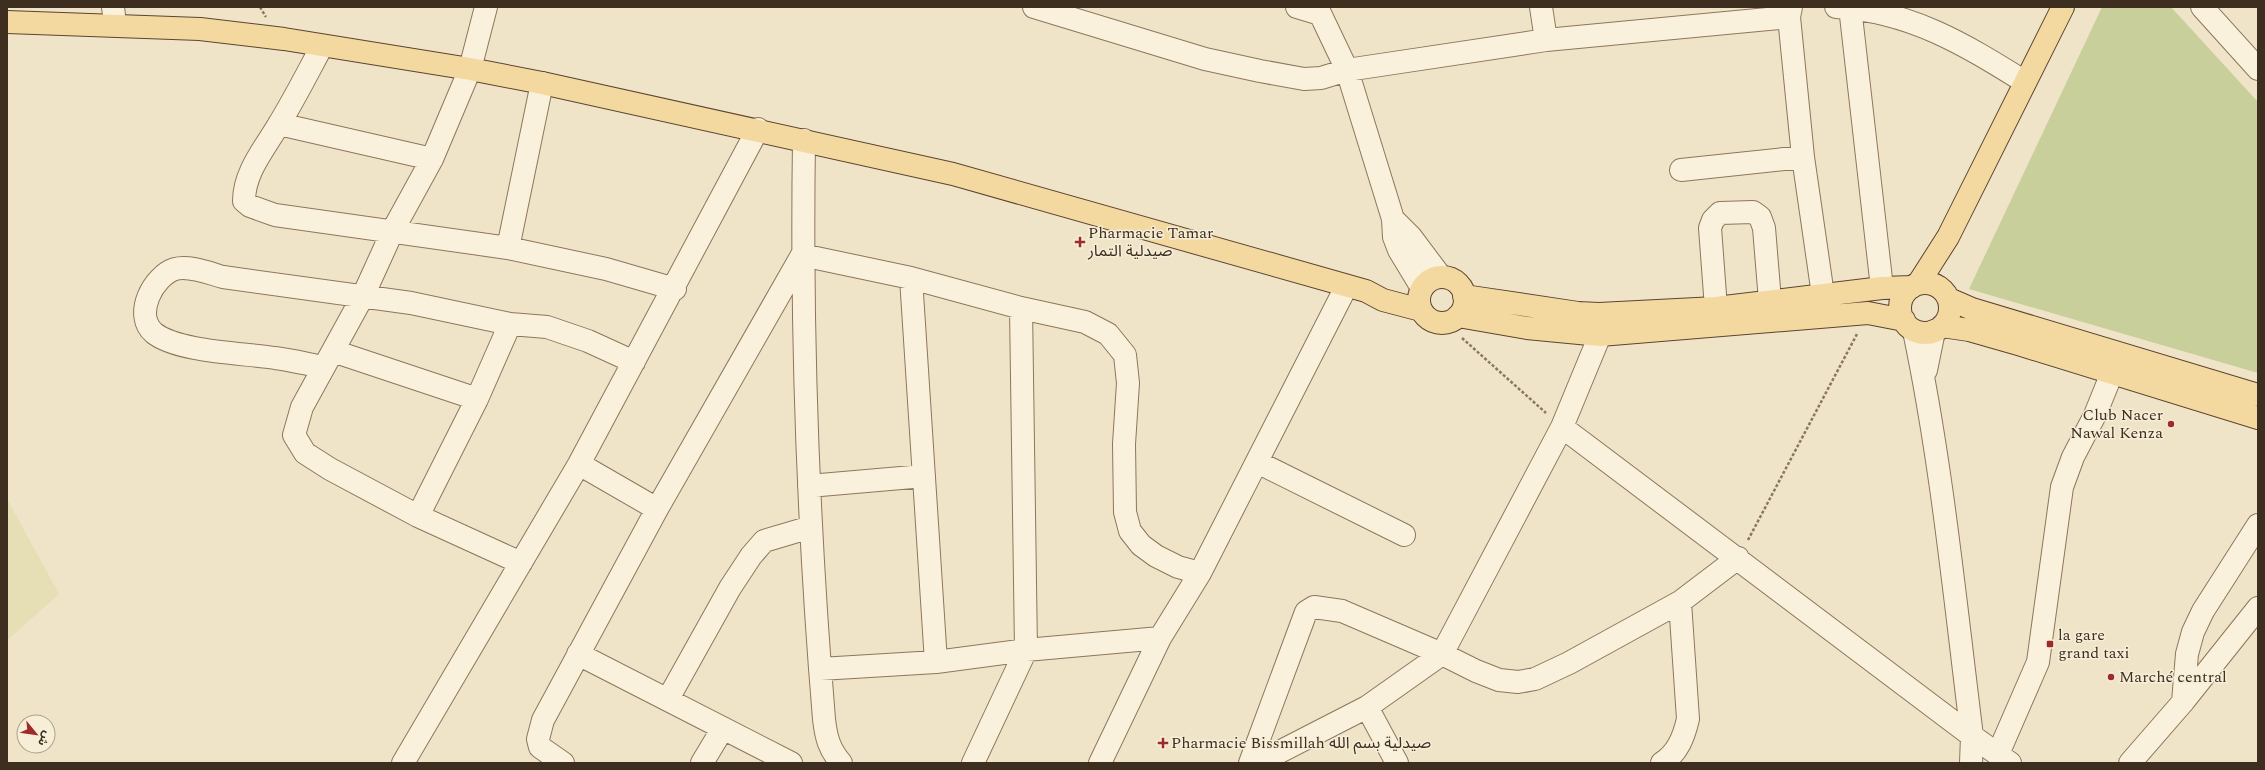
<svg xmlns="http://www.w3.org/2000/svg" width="2265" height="770" viewBox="0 0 2265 770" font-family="Spectral,'Noto Sans Arabic',serif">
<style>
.farmland{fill:#e6deb5}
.green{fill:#c9cf9b}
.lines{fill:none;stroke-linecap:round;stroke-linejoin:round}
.minor-casing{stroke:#8d765c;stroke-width:24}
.major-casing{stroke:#5b4430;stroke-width:24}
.path{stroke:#8d765c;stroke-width:2.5;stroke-dasharray:3 2;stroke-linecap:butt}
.minor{stroke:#faf1dc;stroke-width:22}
.major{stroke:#f3d9a0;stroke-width:22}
.poi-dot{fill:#9e2a2b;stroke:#f7eed8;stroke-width:1.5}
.labels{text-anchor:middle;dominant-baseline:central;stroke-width:3;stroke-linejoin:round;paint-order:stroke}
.poi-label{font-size:16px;fill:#3d2e20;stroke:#f7eed8;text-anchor:start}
</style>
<rect width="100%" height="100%" fill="#f0e4c8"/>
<path class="farmland" d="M7 499 59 594 7 640Z"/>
<path class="green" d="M2102 7H2171L2258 102V373L1969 289Z"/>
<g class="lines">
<g class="minor-casing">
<path id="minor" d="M113 7 115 24
M486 7 470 69 432 159 393 230 363 296 302 407 294 435 305 453 330 469 418 516 521 563
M1034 7 1205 59 1260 71 1304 79 1321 78 1347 70 1546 40 1789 17
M1297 7 1320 14
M1317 7 1347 70 1393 219 1394 237 1399 250 1422 288
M1541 7 1546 40
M1791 7 1789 17 1803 157 1823 295
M1836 7C1910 11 1964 44 2025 82
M1850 7 1882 288
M2202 7 2258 69
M322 46C308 72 295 98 279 124 265 148 244 172 244 201L250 206 275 215 508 248 606 269 675 289
M279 124 432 159
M804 140C801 334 808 526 824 719 826 737 829 749 841 763
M1681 170 1803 157
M1393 219 1411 237 1441 277
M508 248 542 83
M911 278 936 662
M1716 308 1710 228 1713 220 1720 213 1753 212 1760 217 1764 228 1770 301
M1914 331C1942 464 1955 601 1972 736L1971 763
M333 351 477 399
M323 367C307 364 291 360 275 358 243 353 178 352 154 333 133 315 153 276 175 269 189 265 209 273 223 277L411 303 510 324 547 327 588 341 634 362
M1926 370 1934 331
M1562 427 1972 736 2010 763
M1257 462 1404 535
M579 464 657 509
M809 486 924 476
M418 516 477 399 510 324
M578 654 791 763
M820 669 936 662 1026 650 1160 638
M668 699 730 588 751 556 764 541 811 527
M2183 702 2187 654 2193 632 2203 611 2258 525
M1367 707 1397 763
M1998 754 2038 662 2062 487 2073 457 2095 415 2112 373
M403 763 579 464 758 129
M563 763 540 747 538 739 543 720 657 509 802 255 911 278 1021 308 1085 322 1108 334 1125 355 1128 383 1124 444 1125 512 1130 531 1141 545 1156 556 1178 567 1200 573
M702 763 723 728
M973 763 1026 650 1021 308
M1100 763 1160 638 1200 573 1346 287
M1250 763 1306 612 1314 607 1342 611 1442 654 1476 671 1499 680 1518 682 1535 679 1569 663 1680 602 1738 558
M1258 763 1367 707 1442 654 1562 427 1600 335
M1662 763C1678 753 1684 736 1688 719L1680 602
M2130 763 2183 702 2258 608"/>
</g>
<g class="major-casing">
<path id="major" d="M7 22 200 29 284 39 470 69 542 83 953 174 1366 291 1383 300 1421 310
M1419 300a23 23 0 1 1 46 0a23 23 0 1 1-46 0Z
M1900 308a25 25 0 1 1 50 0a25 25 0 1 1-50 0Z
M1918 284 1948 237 2063 7
M1464 296 1578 313 1599 314 1716 308 1882 288 1912 287
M1949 299 1972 309 2258 395
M1458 316 1527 328 1600 335 1868 313 1904 320
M1942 326 1969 330 2018 344 2258 418"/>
</g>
<path class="path" d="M260 7 266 17
M1462 338 1546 413
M1748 540 1857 334"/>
<use href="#minor" class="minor"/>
<use href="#major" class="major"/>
</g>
<g class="poi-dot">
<path d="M1078 236h4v4h4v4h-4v4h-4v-4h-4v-4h4z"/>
<circle cx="2171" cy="424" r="4"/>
<rect x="2046" y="640" width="8" height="8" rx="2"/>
<circle cx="2111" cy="677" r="4"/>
<path d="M1161 737h4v4h4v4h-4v4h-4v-4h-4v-4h4z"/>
</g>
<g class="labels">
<g class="poi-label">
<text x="1088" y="233">Pharmacie Tamar<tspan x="1088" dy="18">صيدلية التمار</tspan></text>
<text x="2163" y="415" text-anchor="end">Club Nacer<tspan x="2163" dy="18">Nawal Kenza</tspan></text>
<text x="2058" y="635">la gare<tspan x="2058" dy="18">grand taxi</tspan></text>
<text x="2119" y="677">Marché central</text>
<text x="1171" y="743">Pharmacie Bissmillah صيدلية بسم الله</text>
</g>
</g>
<rect width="2265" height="770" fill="none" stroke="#3d2e20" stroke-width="16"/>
<g transform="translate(36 734) rotate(119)"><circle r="19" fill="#f7eed8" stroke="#ada18e"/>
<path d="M0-3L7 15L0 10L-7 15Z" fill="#9e2a2b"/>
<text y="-6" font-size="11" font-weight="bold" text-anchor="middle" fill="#3d2e20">ش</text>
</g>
</svg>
